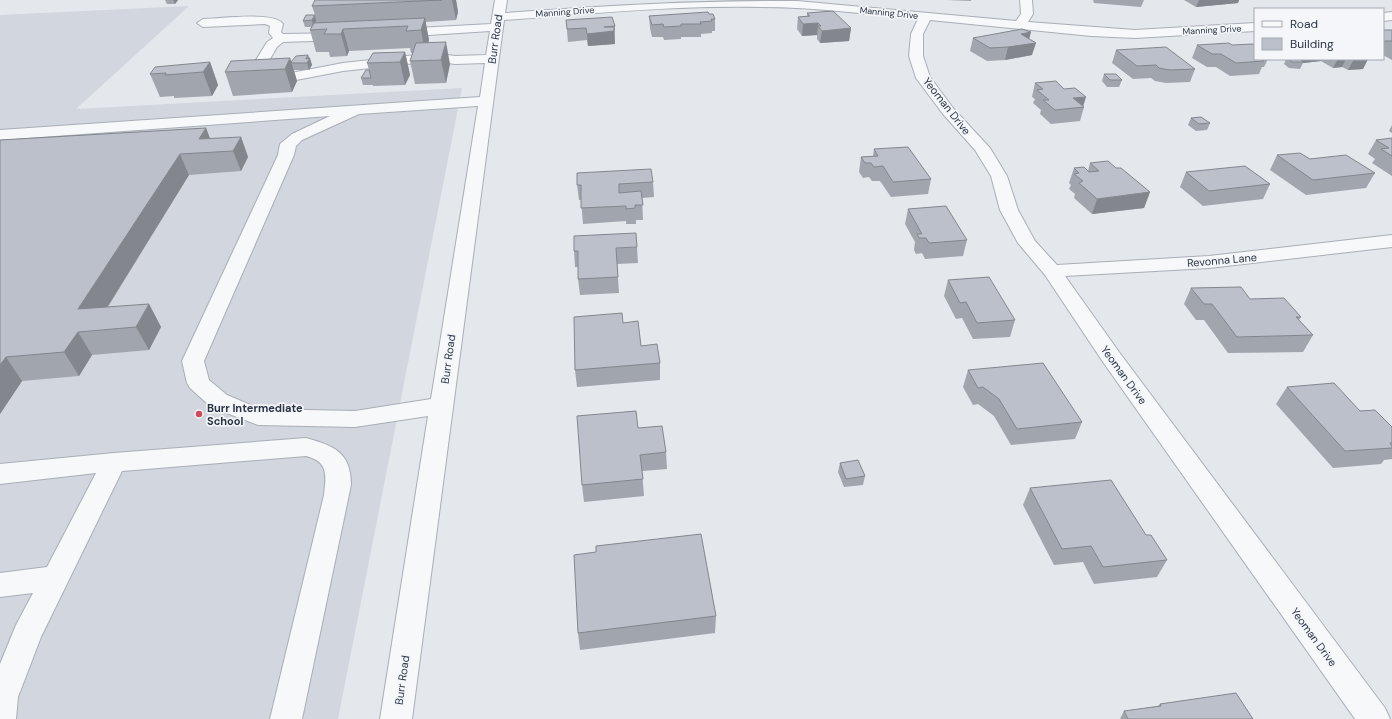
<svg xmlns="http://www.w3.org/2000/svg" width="1392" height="719" viewBox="0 0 1392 719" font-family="'DM Sans',sans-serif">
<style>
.built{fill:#d2d6de}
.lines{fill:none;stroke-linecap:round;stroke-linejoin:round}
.minor-casing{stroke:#a9aeb7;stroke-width:2}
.minor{fill:#f7f8fa;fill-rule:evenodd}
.wall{fill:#a1a5ae}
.shaded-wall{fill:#83868d}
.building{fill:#bbc0ca;stroke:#83868d}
.poi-dot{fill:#d1495b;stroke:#f4f6f9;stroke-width:1.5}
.labels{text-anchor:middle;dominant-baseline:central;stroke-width:3.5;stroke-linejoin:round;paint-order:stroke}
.far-street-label{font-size:9px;fill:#2b3445;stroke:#f4f6f9}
.street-label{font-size:11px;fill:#2b3445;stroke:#f4f6f9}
.poi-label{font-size:11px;font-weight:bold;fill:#2b3445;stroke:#f4f6f9;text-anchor:start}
</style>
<rect width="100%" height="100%" fill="#e4e7ec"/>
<path class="built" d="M189 6 76 109 462 88 338 719H0V15Z"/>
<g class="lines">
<g class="minor-casing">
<path id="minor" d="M495 0H507L505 13C602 6 699 0 797 1L1016 21 1021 14 1020 0H1032L1033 14 1028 22 1135 30 1255 23V31L1135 38 1091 36 930 20 923 34V56L930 77 953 108 990 148 1007 176 1018 210 1035 241 1057 265 1209 256 1392 235V247L1209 268 1065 276 1119 352 1385 708 1390 719H1355L1103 362 1045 275 1018 243 1000 210 991 176 975 150 943 114 916 78 909 56 911 34 918 19C866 14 814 7 761 7 675 5 590 14 504 20L412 719H380L428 416 355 427 258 425 211 407 190 388 187 383 182 361 278 155 280 144 292 134 330 116 0 140V130L480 97 485 63 455 64 434 61 343 71 296 80 267 81 250 76 248 73 267 42 273 38 269 33 270 26 265 24 203 27 197 23 203 19C219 19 274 11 283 24L281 32 283 34 346 33 348 36 346 39 342 40 283 42 277 47 263 71 268 73 296 72 343 63 434 53 455 56 486 55 490 31 398 37 392 33 398 29 491 24ZM478 106 431 399 355 411 260 409 227 395 209 380 204 361 294 155 296 146 302 140 359 114Z
M1392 12V20L1383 21V13Z
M306 438C334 446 351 452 351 485L302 719H270L324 495C326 475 329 462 306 456L122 471 41 637 18 697 16 719H0V664L16 625 33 593 0 597V573L47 567 96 473 0 484V464L114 453Z"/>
</g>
<use href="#minor" class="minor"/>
</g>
<path class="wall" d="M165 0H178L175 4H167Z
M315 0H456L458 12 456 20 425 22 429 40 428 42 450 64 446 83 415 84 410 61 413 53H411L410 48 349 51 347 56 330 57 329 52H316L310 30 312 27H305L303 21 315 15 312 6Z
M946 0H971V1Z
M1093 0H1144L1141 7 1094 3Z
M1184 0H1239L1238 3 1196 7Z
M807 13 851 28 849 41 820 43 817 39V35L802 36 797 29 798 17 807 16Z
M709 14 715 19V31H712V33L701 34V37H681V39L664 40 663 37H652L650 28 649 16Z
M566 20 615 26V44L588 46 587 40 568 42Z
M1383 30H1392V60L1383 55 1384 53H1383Z
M973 38 1029 39 1032 55 1005 60 987 61 970 51Z
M1197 45 1255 59H1268L1264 67H1262L1259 74 1230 76 1216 67H1207L1192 58Z
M1116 50 1195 69 1190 82 1166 83 1155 81 1151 78 1133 79 1112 63Z
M405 52 410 75 405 85 373 86V85H363L361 78 369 70 367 63Z
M308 55 312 65 309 70H294L297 81 292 92 233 96 225 72 290 58 291 62Z
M1286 59H1368L1363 69 1348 70 1342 67 1333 68 1321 61 1303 63 1300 69 1289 68 1284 64Z
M210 62 218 85 212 96 174 98V96L160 97 150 74Z
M1104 74 1122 80 1119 87H1107L1102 81Z
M1035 83 1084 107 1080 121 1051 124 1040 114 1041 110 1033 103 1035 99 1032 97Z
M1191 118 1210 123 1207 130 1196 131 1188 125Z
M1392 125V133L1389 131Z
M206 128 210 139 241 137 248 157 241 171 189 175 108 307 149 304 161 327 149 350 92 355 79 376 22 381 0 414V140Z
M1392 138V176L1372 163 1375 159 1368 154 1376 140Z
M874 149 931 179 928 194 891 197 880 181H872L869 177 863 178 859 172 861 157 873 156Z
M1277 155 1310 159 1375 173 1366 188 1306 195 1270 170Z
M1090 163 1116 168 1150 192 1144 208 1092 214 1074 198 1075 194 1069 189 1071 185 1069 183 1074 168 1088 171Z
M1186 172 1270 184 1263 199 1203 206 1180 187Z
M653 182 654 197 642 198 643 220H636V224H626V221L583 224 581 200H579L577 185Z
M908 209 967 240 963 256 925 259 922 253 916 254 914 250 915 242 905 224Z
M637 247 638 263 617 264 619 293 580 295 578 279V267H575L574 251Z
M948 280 1015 320 1010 337 973 339 962 318 956 319 944 296Z
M1191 288 1301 317 1299 320 1313 335 1303 352 1228 353 1204 320H1196L1184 304Z
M623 323 641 346 660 363V380L577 387 575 370Z
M968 370 1082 422 1075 439 1011 445 994 416 978 404 973 405 963 387Z
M1287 387 1360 411 1392 427V459L1384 460 1381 464 1333 468 1276 404Z
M638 428 666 452 667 469 642 471 644 496 584 502 582 485Z
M840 463 865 476 863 485 844 487 838 472Z
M1030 488 1146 535 1167 560 1157 577 1094 584 1083 562 1054 565 1023 505Z
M596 552 716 616 715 633 580 650 578 633Z
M1160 704 1253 719H1120L1124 711 1158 706Z"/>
<path class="shaded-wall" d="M173 0H178L175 4Z
M452 0H456L458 12 456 20Z
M1199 0H1239L1238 3 1196 7Z
M315 15 316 21 313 27 312 20Z
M425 18 429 40 425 52 421 30Z
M818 23 817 35 802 36 803 24Z
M851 28 849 41 820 43 822 31Z
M343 29 349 51 347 56 341 34Z
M614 31 615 44 588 46 587 34Z
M1031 32 1028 44 1036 43 1032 55 1005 60 1008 47 1021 34Z
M446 42 450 64 446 83 441 60Z
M405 52 410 75 405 85 400 62Z
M308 55 309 60 310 58 312 65 309 70 306 59Z
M290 58 297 81 292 92 285 69Z
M1302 59H1322L1321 61 1303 63V62H1301Z
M1338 59H1346L1342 67 1333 68Z
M1354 59H1368L1363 69 1348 70Z
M210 62 218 85 212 96 203 72Z
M1086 97 1083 107 1073 98Z
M206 128 214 149 199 139Z
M241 137 248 157 241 171 233 151Z
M180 154 189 175 93 330 78 309Z
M1150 192 1144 208 1092 214 1097 199Z
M149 304 161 327 149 350 136 327Z
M78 332 92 355 79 376 64 352Z
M6 357 22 381 0 414V365Z"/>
<path class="building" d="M315 0H442L312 6Z
M833 11 851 28 822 31 818 26H821L818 23 803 24 798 17 810 16 807 13Z
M708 12 709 14H713L715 19H711L712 21 700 22 701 24H681V26L664 27 663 24 652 25 649 16Z
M306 15H315L312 20 303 21Z
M612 17 615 26 604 27H614V31L587 34 586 28 567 29 566 20Z
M425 18 421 30 406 31 408 26 343 29 341 34H324L327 29 310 30 314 23Z
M1022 29 1031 32 1021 34 1036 43 1008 47 990 48 973 38Z
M1383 30H1392V41H1383Z
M446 42 441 60 410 61 416 43Z
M1229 43 1232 45 1253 44 1255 45V55H1254H1255V59H1261L1264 61 1236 63 1221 54H1212L1197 45Z
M1166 47 1195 69 1170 70 1159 68 1156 65 1137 66 1116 50Z
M405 52 400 62 367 63 373 53Z
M308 55 306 59 310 58 307 63H292L291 62 296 56Z
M290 58 285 69 225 72 231 61Z
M1289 59H1300L1303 62H1292Z
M210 62 203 72 165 75 166 73 150 74 155 67Z
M366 70H369L371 78H361Z
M1104 74H1116L1122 80H1110Z
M1056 81 1064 89 1075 88 1086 97 1073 98 1084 107 1055 110 1043 100H1049L1037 90 1043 89 1035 83Z
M1201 117 1210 123 1199 124 1191 118Z
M206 128 199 139 241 137 233 151 180 154 78 309 149 304 136 327 78 332 64 352 6 357 0 365V140Z
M1392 138V156L1381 149 1389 148 1376 140Z
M908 147 931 179 893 182 883 166 874 167 871 163H865L861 157 878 156 874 149Z
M1300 153 1310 159 1346 155 1375 173 1313 180 1277 155Z
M1108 161 1116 168H1121L1150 192 1097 199 1079 183 1083 181 1074 174 1079 173 1074 168 1084 167 1089 172 1099 171 1090 163Z
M1245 166 1270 184 1209 191 1186 172Z
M651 169 653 182 619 184V193L641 191 643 205H635V208L626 209V206L581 208V185H577V173Z
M946 206 967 240 929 243 926 238H919L917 234H922L908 209Z
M636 233 637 247 616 248 618 277 578 279V251H574V236Z
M989 277 1015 320 977 323 966 302 960 303 948 280Z
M1241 287 1250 299 1284 298 1301 317H1296L1313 335 1237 337 1212 304H1204L1191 288Z
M622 313 623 323 638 321 641 346 657 344 660 363 575 370 574 317Z
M1043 363 1082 422 1017 429 999 399 983 387 978 388 968 370Z
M1334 383 1360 411 1375 410 1392 427V443H1390L1392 446V448L1345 451 1287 387Z
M636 411 638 428 662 426 666 452 640 455 643 479 582 485 577 416Z
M858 460 865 476 846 479 840 463Z
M1111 480 1146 535H1151L1167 560 1103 567 1091 546 1062 549 1030 488Z
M701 534 716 616 578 633 574 555 596 552V546Z
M1236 693 1253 719H1128L1124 711 1161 706 1160 704Z"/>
<circle class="poi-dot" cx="199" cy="414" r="4"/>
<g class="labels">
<g class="far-street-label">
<text transform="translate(565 12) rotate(-4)">Manning Drive</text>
<text transform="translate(889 13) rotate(6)">Manning Drive</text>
<text transform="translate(1212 30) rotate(-3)">Manning Drive</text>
</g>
<g class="street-label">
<text transform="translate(495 39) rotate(-82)">Burr Road</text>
<text transform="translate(947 106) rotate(52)">Yeoman Drive</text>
<text transform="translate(1222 260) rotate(-5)">Revonna Lane</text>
<text transform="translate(448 359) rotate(-82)">Burr Road</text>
<text transform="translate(1124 375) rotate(54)">Yeoman Drive</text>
<text transform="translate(1314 637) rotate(54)">Yeoman Drive</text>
<text transform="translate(402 680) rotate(-82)">Burr Road</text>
</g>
<g class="poi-label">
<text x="207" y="408">Burr Intermediate<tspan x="207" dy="13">School</tspan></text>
</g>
</g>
<rect x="1254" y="8" width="130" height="52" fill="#f4f6f9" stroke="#a4a8b1"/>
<rect x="1262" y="21" width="20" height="6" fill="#f7f8fa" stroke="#a4a8b1"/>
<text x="1290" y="28" font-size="12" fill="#2b3445">Road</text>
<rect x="1262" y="38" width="20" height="12" fill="#bbc0ca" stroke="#a4a8b1"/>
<text x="1290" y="48" font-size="12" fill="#2b3445">Building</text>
</svg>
